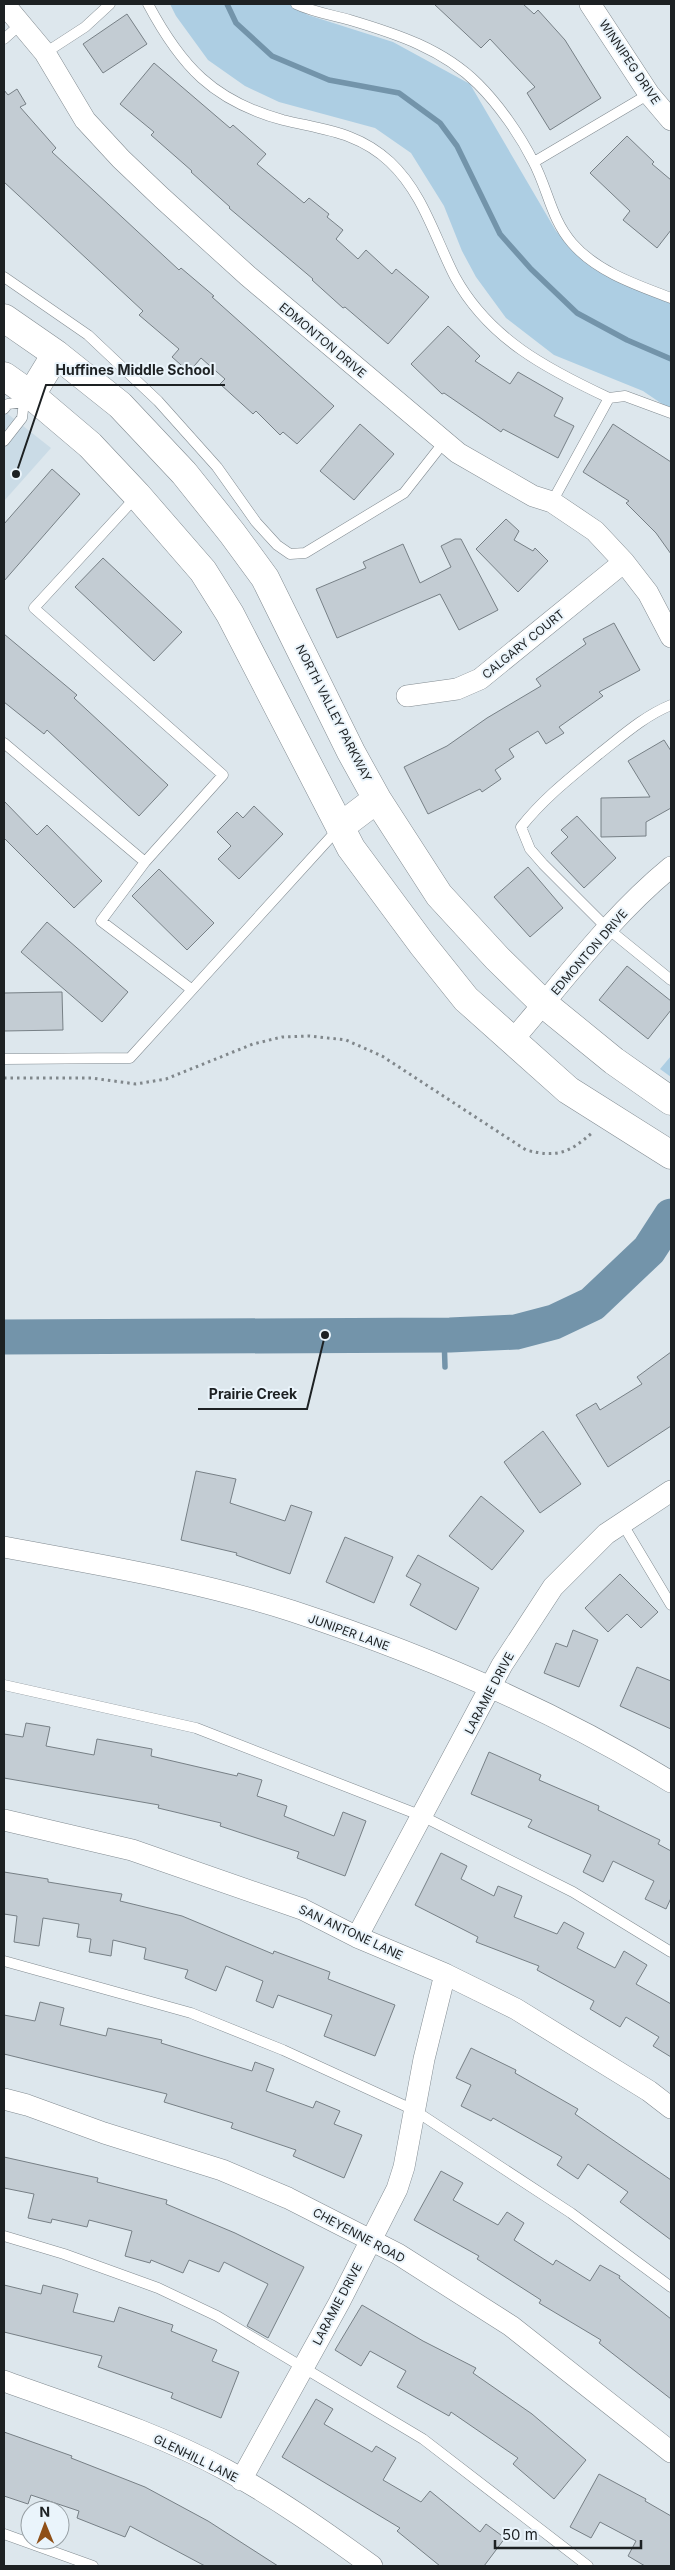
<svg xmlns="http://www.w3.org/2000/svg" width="675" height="2570" viewBox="0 0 675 2570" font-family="Inter,sans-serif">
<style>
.built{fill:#cadbe6}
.green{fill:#adcee3}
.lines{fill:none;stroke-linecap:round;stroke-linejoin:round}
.stream{stroke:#7394aa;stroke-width:5.5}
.river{stroke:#7394aa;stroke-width:35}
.building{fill:#c3ccd3;stroke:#778086}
.lane-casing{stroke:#828b91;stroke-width:11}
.street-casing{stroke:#828b91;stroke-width:22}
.secondary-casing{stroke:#828b91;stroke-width:29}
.path{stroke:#80878b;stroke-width:3;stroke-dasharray:2.5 4;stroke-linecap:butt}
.lane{stroke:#fff;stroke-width:10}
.street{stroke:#fff;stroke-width:21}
.secondary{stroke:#fff;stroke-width:28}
.labels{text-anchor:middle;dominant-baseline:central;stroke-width:4;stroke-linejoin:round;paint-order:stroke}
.street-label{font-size:12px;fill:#1d2123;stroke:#eaf4fb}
.leader{fill:none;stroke:#1d2123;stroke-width:2}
.callout-dot{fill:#1d2123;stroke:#eaf4fb;stroke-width:2}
.callout-label{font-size:14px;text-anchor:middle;font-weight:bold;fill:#1d2123;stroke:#eaf4fb;stroke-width:4;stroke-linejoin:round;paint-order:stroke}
</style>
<rect width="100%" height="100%" fill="#dde7ed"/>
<path class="built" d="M4 411 51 448 4 501Z"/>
<path class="green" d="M170 4H289L308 15 393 42 470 84 556 231 593 268 671 303V410L643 391 554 355 506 318 476 277 462 251 444 206 411 153 375 128 279 102 245 86 208 60 176 16Z
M671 1056V1077L660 1069Z"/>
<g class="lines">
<path class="stream" d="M227 4 236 23 272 56 329 80 399 93 440 123 457 146 500 234 531 269 577 313 627 340 671 359
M444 1335 445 1367"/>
<path class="river" d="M4 1337 450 1335 516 1332 554 1322 592 1304 649 1250 671 1216"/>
</g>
<path class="building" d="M434 4H523L534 14 538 10 565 40 601 98 550 130 527 93 535 87 490 39 481 48Z
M127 14 147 44 103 73 83 44Z
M154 63 230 128 233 125 266 154 257 164 304 203 309 198 329 214 327 217 343 230 336 239 358 259 366 250 392 274 396 269 429 297 388 344 345 307 343 308 312 280 313 279 229 208 230 207 191 172 192 171 151 135 154 132 120 104Z
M17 89 26 104 20 107 56 148 52 152 179 270 181 268 214 296 212 297 334 406 297 444 283 432 280 435 256 411 253 414 220 384 225 379 201 358 189 372 172 357 179 349 139 315 143 311 4 182V90L8 95Z
M627 136 654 162 652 164 671 180V230L657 248 623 220 630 211 590 173Z
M448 326 480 356 475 361 510 384 518 372 563 398 554 416 574 426 558 458 503 429 501 432 444 393 442 394 411 364Z
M360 424 394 454 354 500 320 471Z
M613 424 671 462V554L656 533 626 503 629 501 583 472Z
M52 469 80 494 4 581V524Z
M506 519 519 531 514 540 533 551 535 548 548 561 518 592 476 549Z
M455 539H461L498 610 459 630 440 594 337 638 316 589 366 568 363 562 403 544 420 583 451 567 441 546Z
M103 558 182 632 154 661 75 587Z
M614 623 640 670 599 692 603 696 559 727 564 733 546 744 538 731 509 749 514 757 495 770 501 779 482 792 480 789 428 814 404 767 447 746 487 718 541 686 536 679 586 644 583 639Z
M4 634 77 695 74 698 168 785 139 816 47 730 44 734 4 702Z
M664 740 671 751V808L646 822V836L601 837V798L650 797 628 761Z
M4 801 37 835 47 825 102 881 74 908 4 838Z
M254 806 283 834 239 879 218 859 231 846 217 832 237 812 243 818Z
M577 816 616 858 584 888 551 853 568 837 561 830Z
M528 867 563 908 530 937 494 897Z
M159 869 214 923 187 950 132 896Z
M47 922 128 992 102 1022 21 952Z
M627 966 671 1001V1010L648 1039 599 1000Z
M62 992 63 1030 4 1031V993Z
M671 1352V1426L608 1467 576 1415 596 1403 600 1410 642 1384 637 1377Z
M543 1431 581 1484 540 1513 504 1462Z
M196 1471 236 1479 230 1503 285 1521 291 1505 312 1512 290 1574 236 1555 237 1553 181 1540Z
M481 1496 524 1531 492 1570 449 1536Z
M345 1537 393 1557 374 1603 326 1582Z
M418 1555 479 1588 456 1630 410 1605 421 1584 406 1576Z
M620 1574 658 1612 641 1628 627 1614 608 1632 585 1608Z
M573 1630 598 1640 579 1687 544 1673 556 1643 567 1647Z
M637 1667 671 1681V1729L620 1706Z
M26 1723 50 1727 46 1746 94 1755 97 1739 152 1749 151 1756 237 1776 238 1773 262 1780 257 1796 287 1806 284 1816 334 1836 343 1812 366 1821 345 1876 297 1858 299 1852 220 1826 221 1823 158 1808 159 1805 4 1778V1734L23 1737Z
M489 1752 541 1775 539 1780 599 1806 598 1810 660 1840 658 1844 671 1851V1898L666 1909 645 1899 654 1881 613 1861 603 1882 583 1872 591 1855 528 1827 532 1820 471 1794Z
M441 1853 467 1866 461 1879 494 1896 498 1886 522 1896 514 1917 557 1934 564 1922 584 1933 577 1948 615 1968 624 1951 647 1965 636 1984 671 2004V2057L653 2046 659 2037 626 2017 620 2027 590 2009 594 2001 537 1970 539 1966 476 1942 478 1937 415 1905Z
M4 1872 48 1879V1882L122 1894 120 1901 182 1916 273 1954 274 1951 330 1972 328 1979 395 2005 375 2056 324 2036 332 2015 278 1995 273 2008 256 2001 263 1981 226 1966 216 1991 185 1978 188 1970 144 1959 146 1948 113 1940 111 1956 89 1952 91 1939 77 1937 79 1924 43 1918 39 1946 14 1942 17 1916 4 1914Z
M40 2002 64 2008 60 2025 106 2036 108 2028 162 2040 161 2043 252 2071 255 2062 274 2069 266 2091 313 2108 316 2101 340 2111 334 2124 362 2135 344 2178 293 2156 296 2150 231 2128 233 2123 164 2102 167 2094 4 2054V2015L35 2021Z
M471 2048 516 2070 515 2073 578 2109 575 2114 671 2180V2240L620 2202 628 2192 588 2164 578 2179 557 2165 562 2157 493 2118 491 2121 461 2106 471 2085 456 2078Z
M4 2157 98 2178 97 2182 167 2200 166 2204 235 2233 304 2267 268 2338 247 2326 268 2284 224 2262 219 2272 189 2260 183 2273 151 2260 150 2263 125 2256 132 2231 89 2220 87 2227 52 2219 51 2223 28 2218 34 2194 4 2188Z
M441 2171 463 2183 453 2200 498 2225 507 2212 524 2223 514 2240 553 2265 556 2260 590 2281 600 2265 620 2276 619 2278 671 2319V2399L599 2343 601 2340 539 2303 541 2300 477 2259 479 2256 414 2220Z
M4 2285 41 2294 43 2285 78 2294 73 2312 114 2322 119 2307 173 2325 171 2331 217 2350 212 2361 239 2372 221 2418 171 2398 173 2393 98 2367 102 2356 4 2332Z
M362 2305 423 2341 476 2368 473 2373 532 2414 586 2460 554 2499 513 2464 518 2458 451 2412 449 2416 397 2387 406 2371 370 2351 361 2366 335 2350Z
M316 2399 333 2409 324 2424 372 2452 376 2446 396 2458 383 2480 421 2502 430 2491 480 2532 486 2524 505 2538 484 2566H440L397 2531 400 2528 282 2457Z
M4 2432 72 2456 71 2458 145 2487 208 2521 278 2566H205L130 2526 125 2537 77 2518 79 2511 31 2495 28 2504 4 2496Z
M599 2474 646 2499 645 2501 671 2516V2566H645L628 2556 636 2541 600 2522 591 2538 570 2527Z"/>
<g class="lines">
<g class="lane-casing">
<path id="lane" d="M148 4C181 66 213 101 283 120 324 130 358 132 390 162 423 193 435 238 455 277 489 339 547 369 609 398
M296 4C313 12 332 15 350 20 397 34 443 49 478 84 499 105 520 135 533 161 548 189 551 219 572 243 597 272 637 285 671 298
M4 39 22 23
M45 53 85 27 110 4
M534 162 649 94
M4 277 88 335 158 401 217 467 256 522 277 545 290 554 305 553 404 493 444 442
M4 409 8 404 24 402
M4 441 22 418 24 402 30 395
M136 497 34 608 223 775 145 862 101 921 191 989
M552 502 609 398 625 396 671 413
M671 705C644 716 622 736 599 754 570 778 544 798 521 827L530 849 543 864 607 928 671 980
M4 743 145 862
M4 1059 130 1058 339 828
M622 1523 671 1605
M4 1685 196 1728 422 1816 573 1892 671 1952
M4 1961 191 2013 283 2050 414 2110 571 2213 671 2287
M4 2236 64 2254 158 2288 217 2316 423 2439 588 2566
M4 2534 93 2566"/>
</g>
<g class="street-casing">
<path id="street" d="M4 4 45 53 85 120 121 159 162 198 248 276 458 453 533 496 552 502 595 531 624 562 648 593 671 637
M590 4 649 94 671 120
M407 696 457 689 480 679 624 562
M511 1042C563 982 610 917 671 867
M4 1547C100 1565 199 1581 292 1611 423 1654 554 1710 671 1782
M4 1820 132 1850 302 1909 357 1937 445 1974 516 2009 649 2091 671 2108
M357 1937 502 1665 553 1587 606 1534 671 1491
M4 2099 27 2105 104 2133 222 2170 288 2198 398 2254 511 2326 671 2452
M4 2381C78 2408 156 2432 226 2470 277 2498 325 2532 372 2566
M241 2480 339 2303 397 2189 404 2167 424 2059 445 1974"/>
</g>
<g class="secondary-casing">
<path id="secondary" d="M4 318 56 354 120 405 184 473 232 533 265 578 351 752 377 799 439 895 497 958 544 1004 614 1061 671 1101
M4 376 31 395 90 445 137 495 203 571 230 614 351 848 422 944 466 999 568 1090 671 1155
M31 395 56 354
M340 827 377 799"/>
</g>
<path class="path" d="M4 1078H91L136 1084 166 1079 253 1044 282 1037 310 1036 346 1040 382 1056 526 1150C558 1158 569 1153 593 1132"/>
<use href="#lane" class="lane"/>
<use href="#street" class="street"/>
<use href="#secondary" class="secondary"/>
</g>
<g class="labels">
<g class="street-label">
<text transform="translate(630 62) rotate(56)">WINNIPEG DRIVE</text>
<text transform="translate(323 340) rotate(40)">EDMONTON DRIVE</text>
<text transform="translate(523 644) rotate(-39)">CALGARY COURT</text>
<text transform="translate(334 713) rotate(63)">NORTH VALLEY PARKWAY</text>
<text transform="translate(589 952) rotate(-49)">EDMONTON DRIVE</text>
<text transform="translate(349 1632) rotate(20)">JUNIPER LANE</text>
<text transform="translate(489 1693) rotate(-62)">LARAMIE DRIVE</text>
<text transform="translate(351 1932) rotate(25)">SAN ANTONE LANE</text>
<text transform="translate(359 2235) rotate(28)">CHEYENNE ROAD</text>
<text transform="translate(337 2304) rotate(-62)">LARAMIE DRIVE</text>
<text transform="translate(196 2458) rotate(26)">GLENHILL LANE</text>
</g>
</g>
<path class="leader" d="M16 474L46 385H225M325 1335L307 1409H198"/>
<g class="callout-dot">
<circle cx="16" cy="474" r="5"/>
<circle cx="325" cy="1335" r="5"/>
</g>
<g class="callout-label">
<text x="135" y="375">Huffines Middle School</text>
<text x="253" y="1399">Prairie Creek</text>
</g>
<rect width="675" height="2570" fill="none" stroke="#1d2123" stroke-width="10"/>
<g transform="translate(45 2525) rotate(359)"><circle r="24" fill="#eaf4fb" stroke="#98a0a5"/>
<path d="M0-4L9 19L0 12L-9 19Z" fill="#8f4f17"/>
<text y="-8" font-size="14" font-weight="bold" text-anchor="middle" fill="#1d2123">N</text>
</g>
<path d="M495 2540v8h146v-8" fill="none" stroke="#1d2123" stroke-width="2.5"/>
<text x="502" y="2540" font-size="15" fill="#1d2123" stroke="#eaf4fb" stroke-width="4" paint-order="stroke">50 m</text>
</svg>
